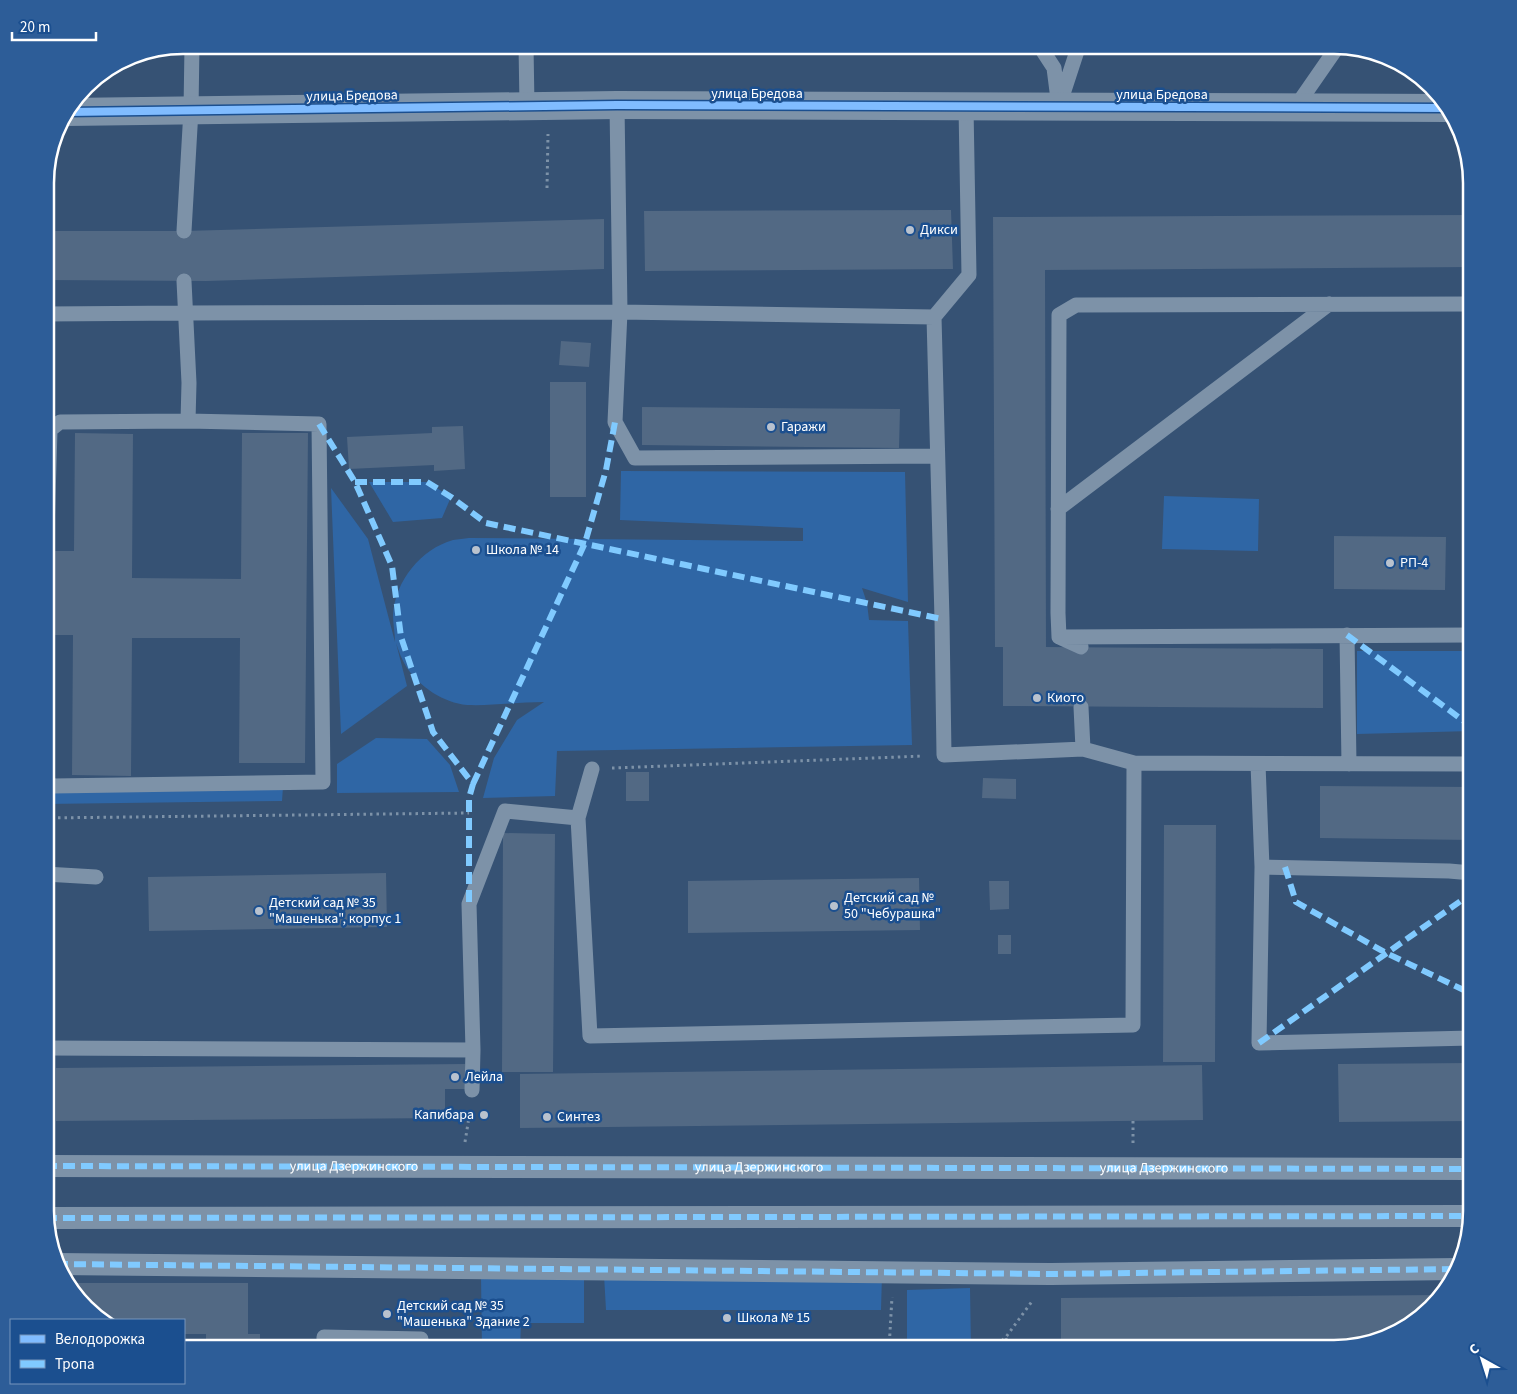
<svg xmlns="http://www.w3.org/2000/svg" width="1517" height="1394" viewBox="0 0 1517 1394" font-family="'Source Sans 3',sans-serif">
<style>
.green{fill:#2f66a5}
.building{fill:#526984}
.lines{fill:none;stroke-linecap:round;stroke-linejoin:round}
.path{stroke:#7d92a8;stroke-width:3;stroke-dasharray:2.5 4;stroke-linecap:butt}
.service{stroke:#7d92a8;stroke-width:15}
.pedestrian{stroke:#7d92a8;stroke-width:22}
.tertiary{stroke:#7d92a8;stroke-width:28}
.quiet{stroke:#80caff;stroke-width:6;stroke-dasharray:12 6;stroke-linecap:butt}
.cycleway-casing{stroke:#1b4f8f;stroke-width:11}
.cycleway{stroke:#80bcff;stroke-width:8}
.poi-dot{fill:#b9c2ce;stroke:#1b4f8f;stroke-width:2}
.labels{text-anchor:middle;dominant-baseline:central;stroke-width:5;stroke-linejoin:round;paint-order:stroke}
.street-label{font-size:14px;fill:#fff;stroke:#1b4f8f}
.poi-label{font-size:14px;fill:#fff;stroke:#1b4f8f;text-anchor:start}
.rim{fill:none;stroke:#fff;stroke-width:2.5}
</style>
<rect width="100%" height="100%" fill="#365274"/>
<path class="green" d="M621 471 905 472 908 602 862 588 867 603 869 620 908 621 912 745 557 751 555 796 483 798 494 758 517 720 544 702C519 702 493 706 467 705 444 703 420 687 407 668 402 660 399 652 396 643L407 686 341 734 331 488 368 539 395 642C395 633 393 624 393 615 395 581 421 549 453 540 458 539 464 539 469 538L803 541V528L620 520Z
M369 482H427L451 497 442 518 393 522Z
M1164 496 1259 499 1258 551 1162 549Z
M1357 651H1472V731L1357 734Z
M376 738 427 739 450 765 459 792 337 793V764Z
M283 787 282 801 45 804V791Z
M604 1275H882L881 1310H606Z
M481 1276H584V1323H521L520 1349H482Z
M970 1288 971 1349H907V1290Z"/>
<path class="building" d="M951 210 953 269 645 271 644 211Z
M1472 215V267L1045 270 1046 647 1323 649V708L1003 706V647H995L993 217Z
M604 219V269L206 281 45 280V231H184Z
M561 341 591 343 589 367 559 365Z
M550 382H586V497H550Z
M642 407 900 409 899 448 642 445Z
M463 426 465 469 434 471V465L349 469 347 437 432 433V427Z
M75 433 133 434 132 578 241 579 242 433H308L305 763H239L240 638H132L131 776 72 775 73 635H51L52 551H74Z
M1334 536 1446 537 1445 590 1334 589Z
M626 772H649V801H626Z
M983 778 1016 779V799L982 798Z
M1320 786 1472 787V840L1320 838Z
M1164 825H1216L1215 1062H1163Z
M503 833 555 834 553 1072H502Z
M386 873 387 927 149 931 148 877Z
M919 878 920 930 688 933V881Z
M989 881H1009V909L990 910Z
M998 935H1011V954H998Z
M1472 1063V1121L1339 1122 1338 1064Z
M465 1064V1089H445V1118L56 1121V1068Z
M1202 1065 1203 1120 520 1128V1074Z
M68 1283H248V1334H260V1349H206V1334H184V1320H102L85 1309Z
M1441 1295 1432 1309 1387 1338 1335 1349H1061V1298Z"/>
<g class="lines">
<path class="path" d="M547 188 548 134
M612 768 923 756
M45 818 469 813
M1133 1121V1143
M465 1142 470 1111
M1006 1338 1007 1349
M889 1349 892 1297
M992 1349 1006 1337 1033 1300"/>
<path class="service" d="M526 45 527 106
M1039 45 1054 68 1059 107
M1060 103 1079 45
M617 105 620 312 615 422 635 458 936 456
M966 107 969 275 934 317 942 619 944 755 1083 749 1134 763
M1295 108 1338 46
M184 231 191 110 192 45
M184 281 189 383 188 421
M45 314 186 313 620 312 934 317
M1058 509 1329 304
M1347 635 1349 764
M1059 637 1058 613 1059 315 1076 305 1472 304
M1081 647 1059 637 1472 635
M1081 707 1083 749
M1258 764 1262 867 1449 871 1472 873
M45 780 53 786 323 782 319 424 188 421 60 422 50 430 45 601
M578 818 590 1036 1133 1025 1134 763 1472 764
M1262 867 1259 1043 1472 1038
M45 874 96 877
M45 1048 473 1050
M472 1090 473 1050 469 904 505 811 578 818 592 769
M324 1349V1337L421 1339V1349"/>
<g class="pedestrian">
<path id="s1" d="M45 1166 1472 1169"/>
<path d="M45 1218 1471 1216"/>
<path d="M56 1264 1051 1274 1458 1269"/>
</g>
<path class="tertiary" d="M67 112 617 105 1447 108"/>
<path class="quiet" d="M319 424 355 482 392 566 401 637 433 732 473 784 469 798V904
M355 482H427L451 497 486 523 942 619
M1347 635 1472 727
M473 784 585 543 606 470 615 422
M1285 867 1296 902 1386 953 1472 994
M1259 1043 1472 893
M45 1166 1472 1169
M45 1218 1471 1216
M56 1264 1051 1274 1458 1269"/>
<g class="cycleway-casing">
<path id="cycleway" d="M67 112 617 105 1447 108"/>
</g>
<use href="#cycleway" class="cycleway"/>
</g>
<g class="poi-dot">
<circle cx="910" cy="230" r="5"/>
<circle cx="771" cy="427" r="5"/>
<circle cx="476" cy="550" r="5"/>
<circle cx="1390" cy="563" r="5"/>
<circle cx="1037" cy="698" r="5"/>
<circle cx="834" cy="906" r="5"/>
<circle cx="259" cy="911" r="5"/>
<circle cx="455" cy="1077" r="5"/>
<circle cx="484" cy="1115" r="5"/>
<circle cx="547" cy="1117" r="5"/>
<circle cx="387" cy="1314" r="5"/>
<circle cx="727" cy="1318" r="5"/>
</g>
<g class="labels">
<g class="street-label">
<text x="757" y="94">улица Бредова</text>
<text x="1162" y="95">улица Бредова</text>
<text transform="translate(352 96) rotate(-1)">улица Бредова</text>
<text stroke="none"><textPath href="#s1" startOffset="309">улица Дзержинского</textPath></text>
<text stroke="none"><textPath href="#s1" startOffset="714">улица Дзержинского</textPath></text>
<text stroke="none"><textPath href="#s1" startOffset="1119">улица Дзержинского</textPath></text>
</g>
<g class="poi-label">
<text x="920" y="230">Дикси</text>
<text x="781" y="427">Гаражи</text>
<text x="486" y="550">Школа № 14</text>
<text x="1400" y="563">РП-4</text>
<text x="1047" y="698">Киото</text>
<text x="844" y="898">Детский сад №<tspan x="844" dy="16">50 "Чебурашка"</tspan></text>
<text x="269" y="903">Детский сад № 35<tspan x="269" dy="16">"Машенька", корпус 1</tspan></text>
<text x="465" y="1077">Лейла</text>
<text x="474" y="1115" text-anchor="end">Капибара</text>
<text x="557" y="1117">Синтез</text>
<text x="397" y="1306">Детский сад № 35<tspan x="397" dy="16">"Машенька" Здание 2</tspan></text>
<text x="737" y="1318">Школа № 15</text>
</g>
</g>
<path d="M0 0H1517V1394H0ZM183 54H1334A129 129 0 0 1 1463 183V1211A129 129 0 0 1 1334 1340H183A129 129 0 0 1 54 1211V183A129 129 0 0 1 183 54Z" fill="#2d5d98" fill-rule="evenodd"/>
<path class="rim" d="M183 54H1334A129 129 0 0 1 1463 183V1211A129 129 0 0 1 1334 1340H183A129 129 0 0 1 54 1211V183A129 129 0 0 1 183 54Z"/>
<rect x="10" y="1319" width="175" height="65" fill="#1b4f8f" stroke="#7695bc"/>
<rect x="20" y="1335" width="25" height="8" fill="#80bcff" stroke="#7695bc"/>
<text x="55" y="1344" font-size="15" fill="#ffffff">Велодорожка</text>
<rect x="20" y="1360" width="25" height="8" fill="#80caff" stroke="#7695bc"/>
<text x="55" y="1369" font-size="15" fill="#ffffff">Тропа</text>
<g transform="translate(1482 1359) rotate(321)" stroke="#1b4f8f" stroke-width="4" paint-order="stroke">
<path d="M0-4L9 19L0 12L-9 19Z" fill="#ffffff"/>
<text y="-8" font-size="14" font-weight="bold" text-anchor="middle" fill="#ffffff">С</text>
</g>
<path d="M12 32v8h84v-8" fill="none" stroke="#ffffff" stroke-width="2.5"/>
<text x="20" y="32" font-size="15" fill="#ffffff" stroke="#1b4f8f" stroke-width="4" paint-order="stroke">20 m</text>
</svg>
